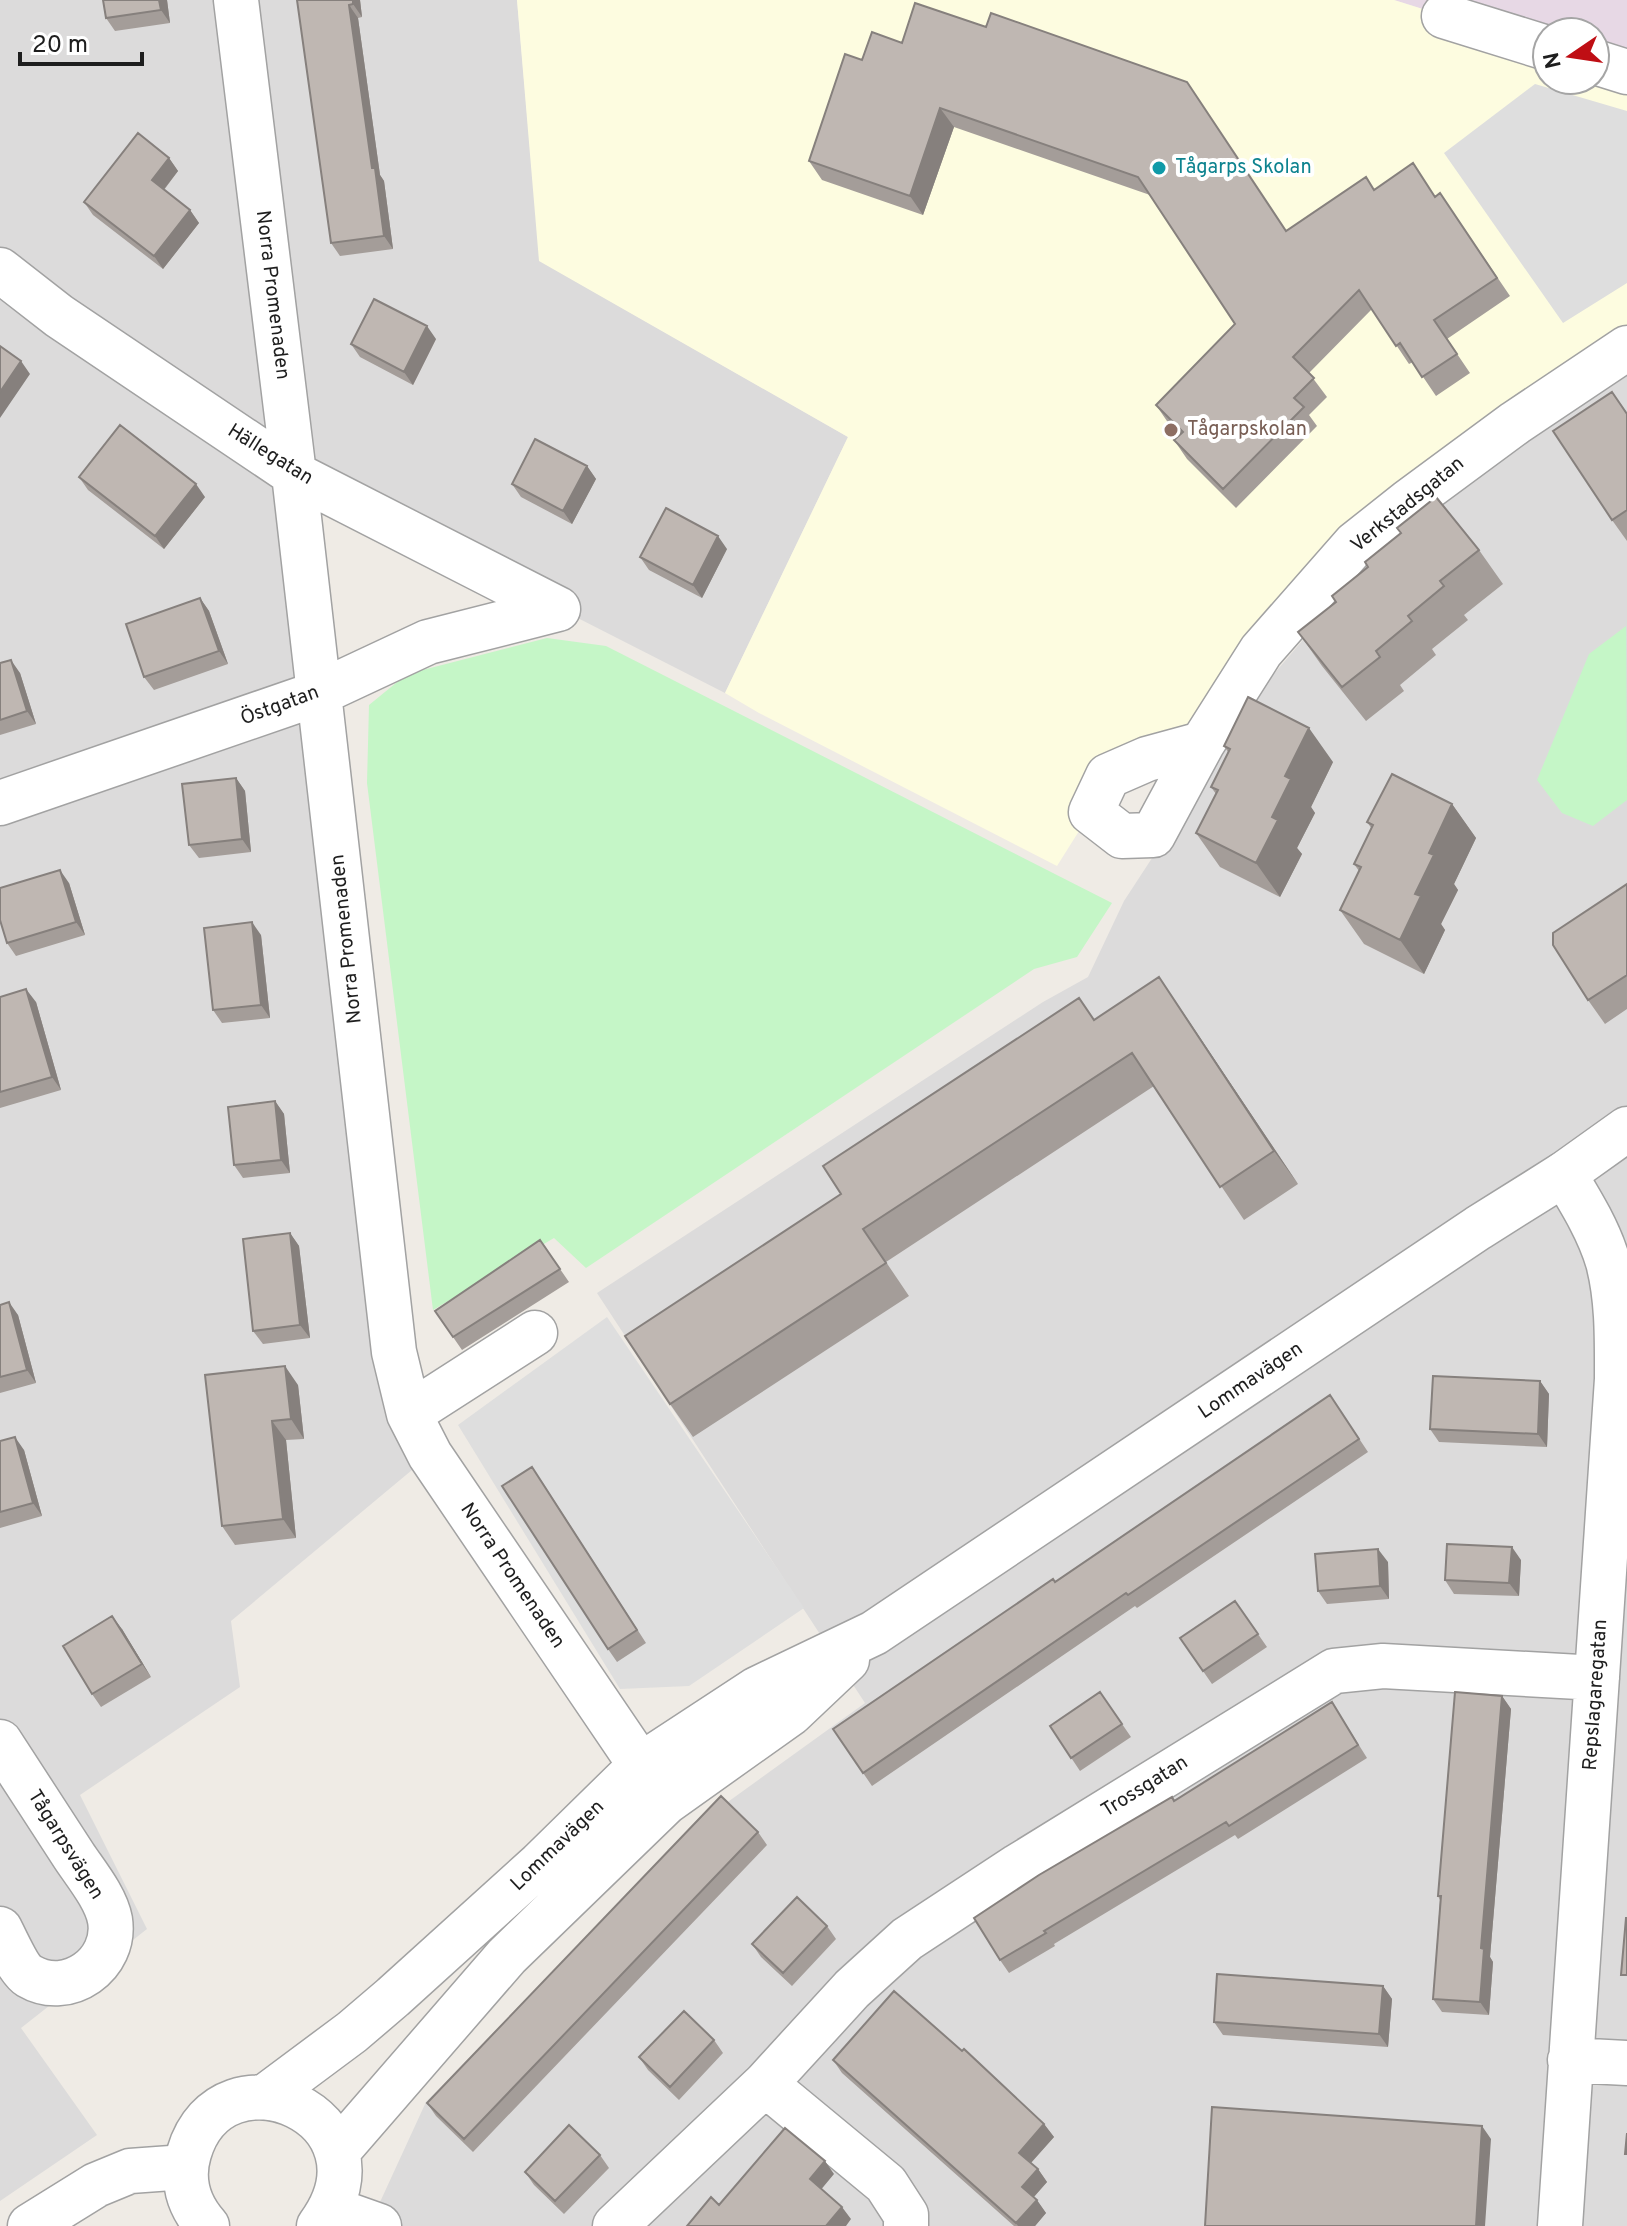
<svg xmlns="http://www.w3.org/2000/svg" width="1627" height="2226" viewBox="0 0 1627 2226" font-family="Overpass,sans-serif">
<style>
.residential{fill:#dcdbdb}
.industrial{fill:#e7d8e5}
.education{fill:#fdfce0}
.park{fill:#c5f6c7}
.parking{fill:#dedede}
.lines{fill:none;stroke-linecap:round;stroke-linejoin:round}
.minor-casing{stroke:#a2a2a2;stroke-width:47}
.tertiary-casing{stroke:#a2a2a2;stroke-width:47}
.minor{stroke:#fff;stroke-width:44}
.tertiary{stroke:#fff;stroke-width:44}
.wall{fill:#a49d99}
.shaded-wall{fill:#86807d}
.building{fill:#bfb7b2;stroke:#86807d;stroke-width:2}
.culture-dot{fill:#0f9aa8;stroke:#fff;stroke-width:3}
.education-dot{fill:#8d6e63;stroke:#fff;stroke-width:3}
.labels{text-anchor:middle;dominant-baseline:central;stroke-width:8;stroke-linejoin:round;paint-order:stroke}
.culture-label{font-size:20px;fill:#0d838f;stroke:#fff;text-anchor:start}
.street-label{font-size:20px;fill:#1e1e1e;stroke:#fff}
.education-label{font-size:20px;fill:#785e54;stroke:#fff;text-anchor:start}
</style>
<rect width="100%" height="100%" fill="#efebe5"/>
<path class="residential" d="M0 0H517L540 261 848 437 725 693 295 474 430 1455 231 1621 240 1687 80 1795 147 1929 21 2028 97 2135 0 2201Z
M1627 373V2226H369L426 2102 624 1900 725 1804 865 1703 597 1293 1043 1002 1088 977 1124 901 1267 682 1390 538Z"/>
<path class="industrial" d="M1394 0H1627V72L1595 62V32H1547V48Z"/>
<path class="education" d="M517 0H1394L1547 48V80H1595L1627 72V348L1515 423 1238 685 1091 812 1057 866 759 713 725 693 848 437 539 261Z"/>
<path class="park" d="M1626 626 1627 800 1593 826 1562 813 1537 780 1589 654Z
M547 638 606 646 1112 903 1077 957 1034 969 586 1268 554 1238 433 1310 367 783 369 705 407 674Z"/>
<path class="parking" d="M1535 84 1627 111V283L1563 323 1444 153Z
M607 1317 804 1608 689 1686 620 1689 458 1425Z"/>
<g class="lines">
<g class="minor-casing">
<path id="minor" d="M236 0 294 474 394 1352 409 1414 430 1455 662 1797
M1444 16 1547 48
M1595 62 1627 72
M0 270 59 316 294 474 558 609
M1202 744 1147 759 1108 776 1091 812 1122 836 1153 835 1202 744 1261 651 1355 544 1408 502 1515 423 1627 348
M0 803 319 693 428 642 558 609
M409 1414 535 1333
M0 1742C25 1780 49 1818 74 1856 86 1874 106 1898 110 1920 117 1964 68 1999 29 1976 19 1970 6 1941 0 1929
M1570 2060 1627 2063
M765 2084 886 2184 906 2215V2226
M331 2209 379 2226
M30 2226 96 2185 130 2171 185 2167
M615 2226 765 2084 852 1989 907 1939 1018 1866 1334 1671 1383 1666 1597 1678
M1560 2226 1617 1379C1617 1341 1618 1300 1608 1262 1599 1231 1581 1202 1564 1174"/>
</g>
<g class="tertiary-casing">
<path id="tertiary" d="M266 2096 352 2032 393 1997 540 1864 641 1765 757 1689 874 1633 1478 1228 1564 1174 1627 1129
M337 2152 507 1956 666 1802 791 1713 847 1660
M207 2226C188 2205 181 2180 189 2153 222 2040 399 2117 319 2226"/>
</g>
<use href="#minor" class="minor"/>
<use href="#tertiary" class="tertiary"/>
</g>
<path class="wall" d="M167 0 170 23 115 31 106 18Z
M297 0H360L362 17 358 18 380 175 384 181 393 249 340 256 331 243Z
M986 27 1187 82 1286 231 1374 190 1436 196 1440 193 1510 296 1447 339 1470 373 1436 396 1413 362 1409 364 1372 309 1309 373 1327 397 1309 415 1317 426 1236 508 1187 459 1174 440 1180 434 1169 424 1156 405 1235 324 1150 195 954 127 923 215 822 180 809 161 862 60 902 43Z
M169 158 178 171 164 190 190 210 199 223 163 269 93 215 84 202Z
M436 339 413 385 360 357 351 344Z
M1612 392 1627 413V541L1612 520Z
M587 466 596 479 572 524 521 497 512 484Z
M79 477 205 497 164 549 88 490Z
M727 549 702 598 649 570 640 557Z
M1479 550 1503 584 1464 615 1468 620 1432 649 1436 655 1400 685 1404 691 1366 721 1322 666 1298 632Z
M200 598 209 611 228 664 154 690 144 677Z
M0 663 20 673 36 724 0 735Z
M1224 746 1333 762 1311 807 1315 813 1297 848 1302 854 1280 897 1220 867 1196 833 1216 794 1211 787 1228 752Z
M236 778 245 791 251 852 199 858 189 845Z
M1452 804 1476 838 1454 884 1458 890 1441 924 1445 930 1424 974 1364 944 1340 910 1359 871 1354 864 1372 829 1367 822Z
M69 883 85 935 16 956 7 943Z
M1627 884V1009L1605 1024 1588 1000Z
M261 935 270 1018 222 1023 213 1010Z
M0 997 36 1002 61 1090 0 1108Z
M1079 998 1094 1020 1182 1011 1298 1184 1244 1220 1154 1086 886 1262 909 1296 693 1437 670 1404 841 1194Z
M275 1101 284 1114 290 1173 243 1178 234 1165Z
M290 1233 299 1246 310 1338 263 1344 253 1331Z
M540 1240 569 1282 462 1350 453 1337Z
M0 1305 18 1315 36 1383 0 1393Z
M205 1375 298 1385 304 1439 286 1440 296 1538 235 1545 222 1526Z
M1540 1381 1549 1394 1547 1447 1439 1442 1430 1429Z
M1330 1395 1368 1452 1137 1608 1135 1606 872 1786 833 1729 1055 1582Z
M0 1441 24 1450 42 1516 0 1528Z
M541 1480 646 1643 617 1662 608 1649Z
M1521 1560 1519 1596 1454 1594 1445 1580Z
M1388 1562 1389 1599 1327 1604 1318 1591Z
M1235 1601 1267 1647 1212 1684 1180 1638Z
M122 1629 151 1677 101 1707 92 1694Z
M1100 1692 1131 1737 1080 1771 1050 1726Z
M1502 1696 1511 1709 1490 1957 1493 1962 1489 2015 1442 2012 1433 1999 1440 1900 1438 1896Z
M1332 1702 1367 1758 1238 1839 1235 1835 1054 1944 1055 1946 1009 1973 1000 1960 1174 1801Z
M758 1832 767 1845 473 2152 436 2116 427 2103Z
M827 1926 836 1939 792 1986 761 1957 752 1944Z
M1383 1986 1392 1999 1388 2047 1223 2035 1214 2022Z
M714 2040 723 2053 679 2100 648 2070 639 2057Z
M833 2060 1044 2124 1054 2137 1031 2163 1038 2169 1047 2182 1034 2197 1046 2213 1035 2226H1014L842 2073Z
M600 2155 609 2168 564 2214 534 2185 525 2172Z"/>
<path class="shaded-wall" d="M159 0H167L170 23 161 10Z
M353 0H360L362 17 353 4Z
M349 5 358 18 380 175 384 181 393 249 384 236 372 168Z
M940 108 954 127 923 215 910 196Z
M169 158 178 171 161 193 152 180Z
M190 210 199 223 163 269 154 256Z
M427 326 436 339 413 385 404 372Z
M21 361 30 374 0 418V392Z
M587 466 596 479 572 524 563 511Z
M196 484 205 497 164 549 155 536Z
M718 536 727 549 702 598 693 585Z
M200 598 209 611 228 664 219 651Z
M11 660 20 673 36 724 27 711Z
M1309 728 1333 762 1311 807 1315 813 1297 848 1302 854 1280 897 1256 863 1285 776Z
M236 778 245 791 251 852 242 839Z
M1452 804 1476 838 1454 884 1458 890 1441 924 1445 930 1424 974 1400 940 1429 853Z
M60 870 69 883 85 935 76 922Z
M252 922 261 935 270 1018 261 1005Z
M1159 977 1182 1011 1298 1184 1274 1151Z
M26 989 36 1002 61 1090 52 1077Z
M275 1101 284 1114 290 1173 281 1160Z
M290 1233 299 1246 310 1338 300 1325Z
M9 1302 18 1315 36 1383 27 1370Z
M285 1366 298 1385 304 1439 291 1419Z
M1540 1381 1549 1394 1547 1447 1538 1434Z
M272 1421 286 1440 296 1538 283 1519Z
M15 1437 24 1450 42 1516 33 1503Z
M1512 1547 1521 1560 1519 1596 1509 1583Z
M1378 1549 1388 1562 1389 1599 1380 1586Z
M112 1616 122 1629 151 1677 142 1664Z
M1502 1696 1511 1709 1490 1957 1493 1962 1489 2015 1480 2002 1481 1948Z
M1383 1986 1392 1999 1388 2047 1379 2034Z
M1044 2124 1054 2137 1028 2166 1019 2153Z
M1482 2126 1491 2139 1485 2226H1476Z
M825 2161 834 2174 819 2192 810 2179Z
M1038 2169 1047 2182 1031 2200 1022 2187Z
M1037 2200 1046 2213 1035 2226H1018L1016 2223Z
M842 2207 851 2219 846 2226H826Z"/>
<path class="building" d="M103 0H159L161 10 106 18Z
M297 0H353V4L349 5 372 168H375L384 236 331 243Z
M915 3 986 27 991 13 1187 82 1286 231 1366 177 1374 190 1413 163 1435 197 1440 193 1497 278 1434 320 1457 354 1422 377 1400 343 1396 346 1359 290 1293 357 1314 378 1294 398 1304 407 1223 489 1174 440 1183 432 1156 405 1235 324 1138 177 940 108 910 196 809 161 845 54 862 60 872 32 902 43Z
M138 133 169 158 152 180 190 210 154 256 84 202Z
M374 299 427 326 404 372 351 344Z
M0 346 21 361 0 392Z
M1612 392 1627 414V510L1612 520 1553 431Z
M120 425 196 484 155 536 79 477Z
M535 439 587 466 563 511 512 484Z
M1436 497 1479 550 1440 581 1444 586 1408 616 1412 621 1376 651 1380 657 1342 687 1298 632 1336 602 1332 596 1368 567 1365 562 1401 533 1397 528Z
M666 508 718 536 693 585 640 557Z
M200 598 219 651 144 677 126 624Z
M11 660 27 711 0 720V663Z
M1248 697 1309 728 1285 776 1291 779 1272 817 1278 820 1256 863 1196 833 1218 790 1211 787 1230 749 1224 746Z
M1392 774 1452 804 1429 853 1434 855 1415 894 1421 896 1400 940 1340 910 1361 867 1354 864 1373 825 1367 822Z
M236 778 242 839 189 845 182 784Z
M60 870 76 922 7 943 0 920V888Z
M1627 884V975L1588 1000 1553 945V933Z
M252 922 261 1005 213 1010 204 928Z
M1159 977 1274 1151 1220 1187 1132 1053 863 1229 886 1263 670 1404 625 1336 841 1194 823 1166 1079 998 1094 1020Z
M26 989 52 1077 0 1092V997Z
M275 1101 281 1160 234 1165 228 1107Z
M290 1233 300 1325 253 1331 243 1239Z
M540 1240 560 1269 453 1337 435 1311Z
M9 1302 27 1370 0 1377V1305Z
M285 1366 291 1419 272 1421 283 1519 222 1526 205 1375Z
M1433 1376 1540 1381 1538 1434 1430 1429Z
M1330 1395 1359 1439 1128 1595 1126 1593 863 1773 833 1729 1053 1579 1055 1582Z
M15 1437 33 1503 0 1512V1441Z
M532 1467 637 1630 608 1649 502 1486Z
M1447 1544 1512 1547 1509 1583 1445 1580Z
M1378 1549 1380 1586 1318 1591 1315 1554Z
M1235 1601 1258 1634 1203 1671 1180 1638Z
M112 1616 142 1664 92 1694 63 1646Z
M1100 1692 1122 1724 1071 1758 1050 1726Z
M1455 1692 1502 1696 1481 1948 1484 1949 1480 2002 1433 1999 1441 1896H1438Z
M1332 1702 1358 1745 1229 1826 1226 1822 1044 1931 1046 1933 1000 1960 974 1918 1039 1875 1172 1797 1174 1801Z
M721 1796 758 1832 464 2139 427 2103Z
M797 1897 827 1926 783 1973 752 1944Z
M1626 1918H1627V1975H1621Z
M1217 1974 1383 1986 1379 2034 1214 2022Z
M894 1991 962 2051 964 2049 1044 2124 1019 2153 1038 2169 1022 2187 1037 2200 1016 2223 833 2060Z
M684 2011 714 2040 670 2087 639 2057Z
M1212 2107 1482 2126 1476 2226H1205Z
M569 2125 600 2155 555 2201 525 2172Z
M785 2128 825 2161 810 2179 842 2207 826 2226H687L711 2197 719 2205Z
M1627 2133V2154H1625Z"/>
<circle class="culture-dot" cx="1159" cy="168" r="8"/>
<circle class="education-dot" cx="1171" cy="430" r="8"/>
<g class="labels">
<g class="culture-label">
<text x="1175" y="168">Tågarps Skolan</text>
</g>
<g class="street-label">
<text transform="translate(272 295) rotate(83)">Norra Promenaden</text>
<text transform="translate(270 455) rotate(32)">Hällegatan</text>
<text transform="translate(1408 505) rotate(-39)">Verkstadsgatan</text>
<text transform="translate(280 706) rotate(-20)">Östgatan</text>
<text transform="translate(347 939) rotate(-96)">Norra Promenaden</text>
<text transform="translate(1251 1381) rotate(-34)">Lommavägen</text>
<text transform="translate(512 1576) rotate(56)">Norra Promenaden</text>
<text transform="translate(1596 1695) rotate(-86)">Repslagaregatan</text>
<text transform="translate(1145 1787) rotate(-32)">Trossgatan</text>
<text transform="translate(65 1845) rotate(58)">Tågarpsvägen</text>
<text transform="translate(558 1846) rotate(-44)">Lommavägen</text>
</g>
<g class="education-label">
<text x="1187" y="430">Tågarpskolan</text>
</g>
</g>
<g transform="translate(1571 56) rotate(257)"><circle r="38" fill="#ffffff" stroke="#a5a5a5" stroke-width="2"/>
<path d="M0-6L14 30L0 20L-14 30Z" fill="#bf0e14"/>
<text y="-12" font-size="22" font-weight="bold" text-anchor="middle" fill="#1e1e1e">N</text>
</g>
<path d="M20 52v12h122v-12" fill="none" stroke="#1e1e1e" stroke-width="4"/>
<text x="32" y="52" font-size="24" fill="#1e1e1e" stroke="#ffffff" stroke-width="6" paint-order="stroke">20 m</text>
</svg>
